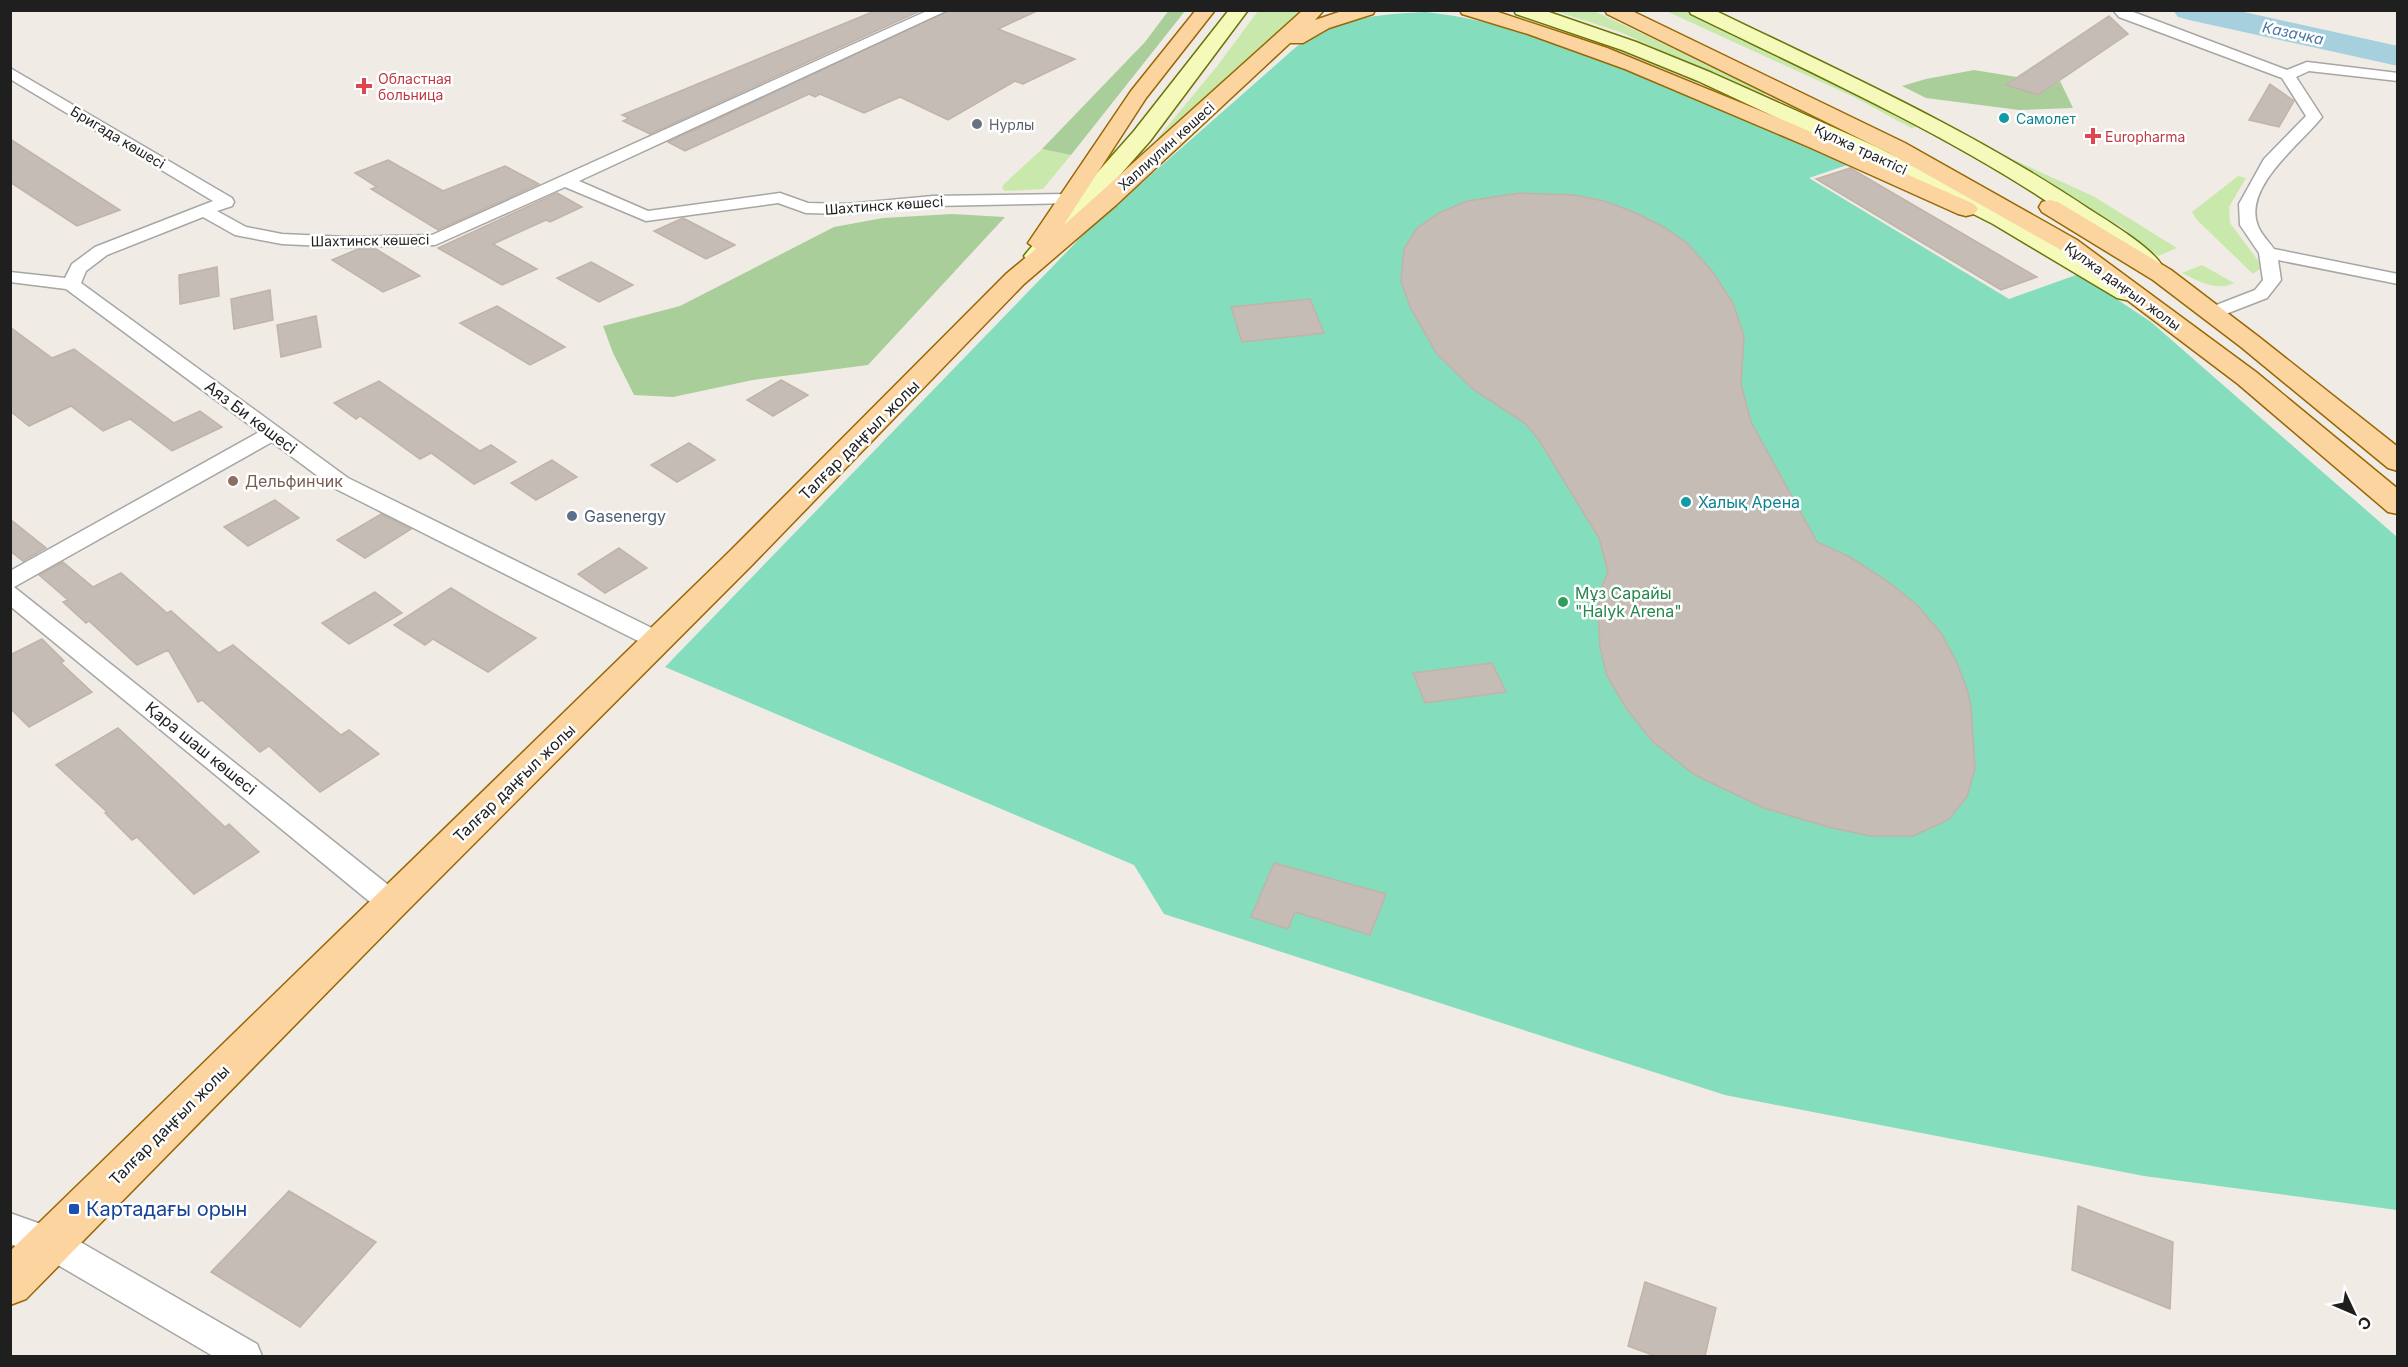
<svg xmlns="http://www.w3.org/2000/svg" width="2408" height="1367" viewBox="0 0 2408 1367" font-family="Inter,sans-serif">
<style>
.grass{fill:#c9e9ac}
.forest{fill:#a9ce9a}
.pitch{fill:#84ddbc}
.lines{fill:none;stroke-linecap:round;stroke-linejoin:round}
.river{fill:#a6d0dd;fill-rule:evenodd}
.building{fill:#c4bcb5;stroke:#c1b3a8;stroke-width:1.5}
.minor-casing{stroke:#a6a6a6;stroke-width:3}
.secondary-casing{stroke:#697506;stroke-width:3}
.primary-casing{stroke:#986702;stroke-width:3}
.minor{fill:#fff;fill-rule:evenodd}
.secondary{fill:#f5f9ba;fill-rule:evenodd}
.primary{fill:#fbd49f;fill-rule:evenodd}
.health-dot{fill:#e0444e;stroke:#fff;stroke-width:2}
.culture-dot{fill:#0f9aa8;stroke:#fff;stroke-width:2}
.worship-dot{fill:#6b7280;stroke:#fff;stroke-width:2}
.education-dot{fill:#8d6e63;stroke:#fff;stroke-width:2}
.service-dot{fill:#5c6f8a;stroke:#fff;stroke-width:2}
.leisure-dot{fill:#2e9e5b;stroke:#fff;stroke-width:2}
.transit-dot{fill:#1a4fb4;stroke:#fff;stroke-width:2}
.labels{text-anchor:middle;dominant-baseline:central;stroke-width:5;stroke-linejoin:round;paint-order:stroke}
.far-health-label{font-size:14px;fill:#be3a42;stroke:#fff;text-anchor:start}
.far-culture-label{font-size:14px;fill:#0d838f;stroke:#fff;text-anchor:start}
.far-worship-label{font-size:14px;fill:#5b616d;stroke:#fff;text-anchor:start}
.far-street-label{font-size:14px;fill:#1f1f1f;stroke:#fff}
.far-water-label{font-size:15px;font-style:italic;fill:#4977a6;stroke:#fff}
.street-label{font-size:16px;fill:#1f1f1f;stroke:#fff}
.education-label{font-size:16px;fill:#785e54;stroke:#fff;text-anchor:start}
.culture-label{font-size:16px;fill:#0d838f;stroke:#fff;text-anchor:start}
.service-label{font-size:16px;fill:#4e5e75;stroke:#fff;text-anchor:start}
.leisure-label{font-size:16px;fill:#27864d;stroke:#fff;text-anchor:start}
.near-transit-label{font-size:20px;fill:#164399;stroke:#fff;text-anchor:start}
</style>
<rect width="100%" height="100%" fill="#f0ece5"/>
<path class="grass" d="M1258 11H1302L1160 140 1157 139 1218 65Z
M1555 11H1594L1769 93 1760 95 1620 32Z
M1666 11H1688L1923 126 1911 128 1854 97Z
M1042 149 1071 155 1043 189 1005 191 1002 188 1004 184Z
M2012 159 2093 196 2177 248 2158 256 2123 228 2005 160Z
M2238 176 2246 178 2229 207 2230 223 2263 267 2253 274 2196 219 2192 212Z
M2202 265 2234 283C2217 292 2198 281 2182 273Z"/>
<path class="forest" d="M1169 10 1185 11 1071 155 1042 149 1145 42Z
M1974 70 2017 77 2007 85 2038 95 2060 81 2073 108 2019 110 1926 98 1902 86 1926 79Z
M952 214 1005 217 868 365 753 380 673 397 634 395 613 353 603 326 680 306 834 227 883 218Z"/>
<path class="pitch" d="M1426 12C1512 22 1592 54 1671 87 1732 113 1792 138 1853 163L1809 178 2009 299 2079 274 2151 322 2397 537V1210L2144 1176 1725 1095 1164 914 1134 865 665 667 1086 232 1296 47C1339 18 1376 14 1426 12Z"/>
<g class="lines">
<path class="river" d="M2173 10H2235L2398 46V66L2189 20 2178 17Z"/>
</g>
<path class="building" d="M877 10H922L650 134 623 121 629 118 622 115Z
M950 10H1039L998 29 1075 59 1023 84 1015 81 948 120 900 97 864 113 820 94 815 97 809 94 685 151 668 142Z
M2109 16 2128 34 2038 95 2006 85Z
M2270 84 2294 101 2279 127 2249 120Z
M10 139 120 210 77 226 10 182Z
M388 160 443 191 505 166 539 184 438 230 371 189 377 187 355 173Z
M1850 168 2037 277 2001 290 1816 179Z
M557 193 582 207 550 222 546 220 493 244 537 269 502 285 438 248Z
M1520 193 1574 195 1604 201 1634 212 1662 226 1687 243 1712 271 1733 303 1744 336 1741 384 1751 422 1817 542 1850 557 1887 581 1917 605 1941 633 1957 663 1968 692 1971 708 1975 768 1967 797 1948 820 1913 836H1871L1832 828 1764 808 1695 775 1653 742 1626 708 1607 676 1600 647 1598 608 1602 586 1608 572 1599 538 1539 440 1526 424 1474 390 1437 354 1410 307 1401 281 1404 249 1417 228 1439 213 1467 201Z
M683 218 735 245 706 259 654 231Z
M358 249H376L420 276 383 292 332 260Z
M591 262 633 285 599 302 557 278Z
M217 267 219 296 180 304 179 275Z
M270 290 273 320 234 329 231 299Z
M1310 299 1324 333 1242 342 1231 307Z
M497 306 565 347 530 365 460 323Z
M316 316 321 347 281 357 277 325Z
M10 327 52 358 74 349 174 423 200 411 222 427 172 451 130 419 103 431 71 406 29 426 10 411Z
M781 380 808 395 773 416 747 400Z
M379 381 480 451 491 445 516 462 474 484 431 453 420 459 360 416 356 419 334 403Z
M689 443 715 460 677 482 651 465Z
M552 460 577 477 536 500 511 483Z
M275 500 299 518 248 546 224 527Z
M381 514 411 529 365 558 337 540Z
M10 519 46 548 23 561 10 551Z
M619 548 647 568 605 593 578 574Z
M63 562 93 587 121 573 167 613 171 611 219 653 233 645 341 735 349 730 379 754 320 792 269 746 260 752 202 700 198 702 168 650 137 665 89 621 86 623 63 602 68 600 39 575Z
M451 588 482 607 536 638 488 672 433 639 425 645 394 625Z
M375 592 402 613 349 644 322 623Z
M42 639 64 661 61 663 92 692 29 727 10 708V655Z
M1492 663 1506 692 1425 703 1413 673Z
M118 728 225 827 229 824 259 852 194 894 137 837 132 840 105 813 107 812 56 765Z
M1274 863 1386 894 1370 935 1295 912 1288 929 1251 917Z
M289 1191 376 1242 300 1327 211 1272Z
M2078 1206 2173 1242 2170 1309 2072 1270Z
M1645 1282 1716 1308 1705 1356H1655L1628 1346Z"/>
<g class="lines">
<g class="minor-casing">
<path id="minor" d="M929 10H948L579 181 648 211 780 193 808 203 847 204 933 196 1069 194 1075 195 1077 199 1075 203 933 206 847 214 806 213 778 203 646 221 565 187 435 245 347 247 282 244 235 235 203 217 107 255 86 271 81 283 348 478 666 635 670 641 666 647 658 649 650 647 334 488 272 442 14 587 401 895 405 903 401 911 391 914 381 911 10 606V571L259 432 66 289 10 282V272L65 278 72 264 95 247 213 201 10 79V68L232 198 234 202 232 206 217 211 246 227 282 234 347 237 432 235Z
M2113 10H2128L2287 70 2307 62 2398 73V81L2309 71 2296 77 2322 117C2302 143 2242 187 2258 226 2261 234 2269 242 2274 249L2398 274V284L2278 260 2281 280 2267 298 2218 317H2206L2203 313 2206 309 2255 290 2263 280 2259 253 2240 225 2239 204 2264 159 2306 116 2282 78 2119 17Z
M10 1213 63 1232 257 1344 262 1356H213L41 1255 10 1244Z"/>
</g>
<g class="secondary-casing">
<path id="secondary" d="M1229 10H1248L1150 141 1044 261 1036 263 1028 261 1024 256 1028 251 1134 131Z
M1514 10H1543L1636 42 1712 73 1877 147 2009 214 2135 288 2138 293 2135 298 2126 300 2117 298 1993 224 1861 157 1698 81 1622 50 1516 14Z
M1689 10H1714C1842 72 1971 130 2089 209 2108 221 2149 246 2161 264L2158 269 2149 271 2140 269C2107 243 2073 218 2037 195 1928 125 1808 71 1691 14Z"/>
</g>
<g class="primary-casing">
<path id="primary" d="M1196 10H1215L1146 98 1063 226 1303 10H1324L1315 20 1345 10H1375L1373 14 1329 28 1303 43H1290L1116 205 1024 284 752 565 404 914 26 1299 10 1305V1251L730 551 1006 274 1036 249 1028 243 1131 91Z
M1460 10H1492L1607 48 1795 125 1974 204 1978 209 1974 214 1966 216 1958 214 1809 147 1625 69 1528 34 1462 14Z
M1605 10H1630L1905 143 2077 240 2256 372 2398 489V514L2388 512 2238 384 2061 250 1889 153 1607 14Z
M2050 200 2058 202 2171 270 2259 337 2398 447V471L2388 468 2241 347 2153 280 2042 212 2039 207 2042 202Z"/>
</g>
<use href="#minor" class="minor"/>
<use href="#secondary" class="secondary"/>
<use href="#primary" class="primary"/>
</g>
<g class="health-dot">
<path d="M361 77h6v6h6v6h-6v6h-6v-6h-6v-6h6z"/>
<path d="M2090 127h6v6h6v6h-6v6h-6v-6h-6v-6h6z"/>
</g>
<g class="culture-dot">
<circle cx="2004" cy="118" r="6"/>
<circle cx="1686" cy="502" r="6"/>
</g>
<circle class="worship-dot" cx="977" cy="124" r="6"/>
<circle class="education-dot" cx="233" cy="481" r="6"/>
<circle class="service-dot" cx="572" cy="516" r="6"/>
<circle class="leisure-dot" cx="1563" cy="602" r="6"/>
<rect class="transit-dot" x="68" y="1203" width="12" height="12" rx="3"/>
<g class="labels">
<g class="far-health-label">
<text x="378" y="78">Областная<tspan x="378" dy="16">больница</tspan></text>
<text x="2105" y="136">Europharma</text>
</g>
<g class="far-culture-label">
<text x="2016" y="118">Самолет</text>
</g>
<g class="far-worship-label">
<text x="989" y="124">Нурлы</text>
</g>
<g class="far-street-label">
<text transform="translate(118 137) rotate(31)">Бригада көшесі</text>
<text transform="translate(1166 146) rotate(-42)">Халлиулин көшесі</text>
<text transform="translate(1861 149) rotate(25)">Құлжа трактісі</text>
<text transform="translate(884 205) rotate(-4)">Шахтинск көшесі</text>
<text transform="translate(370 240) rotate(-1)">Шахтинск көшесі</text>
<text transform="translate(2123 286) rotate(36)">Құлжа даңғыл жолы</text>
</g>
<g class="far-water-label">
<text transform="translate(2293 33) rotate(12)">Казачка</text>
</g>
<g class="street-label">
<text transform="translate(251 417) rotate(37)">Аяз Би көшесі</text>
<text transform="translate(859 440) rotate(-45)">Талғар даңғыл жолы</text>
<text transform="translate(201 748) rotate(39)">Қара шаш көшесі</text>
<text transform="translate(514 783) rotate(-44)">Талғар даңғыл жолы</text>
<text transform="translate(169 1125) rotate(-45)">Талғар даңғыл жолы</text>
</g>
<g class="education-label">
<text x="245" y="481">Дельфинчик</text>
</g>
<g class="culture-label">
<text x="1698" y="502">Халық Арена</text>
</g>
<g class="service-label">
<text x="584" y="516">Gasenergy</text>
</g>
<g class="leisure-label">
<text x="1575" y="593">Мұз Сарайы<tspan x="1575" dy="18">"Halyk Arena"</tspan></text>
</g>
<g class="near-transit-label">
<text x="86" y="1209">Картадағы орын</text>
</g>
</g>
<rect width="2408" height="1367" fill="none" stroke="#1f1f1f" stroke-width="24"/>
<g transform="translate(2354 1313) rotate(134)" stroke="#ffffff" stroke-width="4.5" paint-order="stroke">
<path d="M0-4.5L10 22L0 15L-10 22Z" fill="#1f1f1f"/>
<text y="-9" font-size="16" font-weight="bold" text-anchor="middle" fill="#1f1f1f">С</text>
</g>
</svg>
